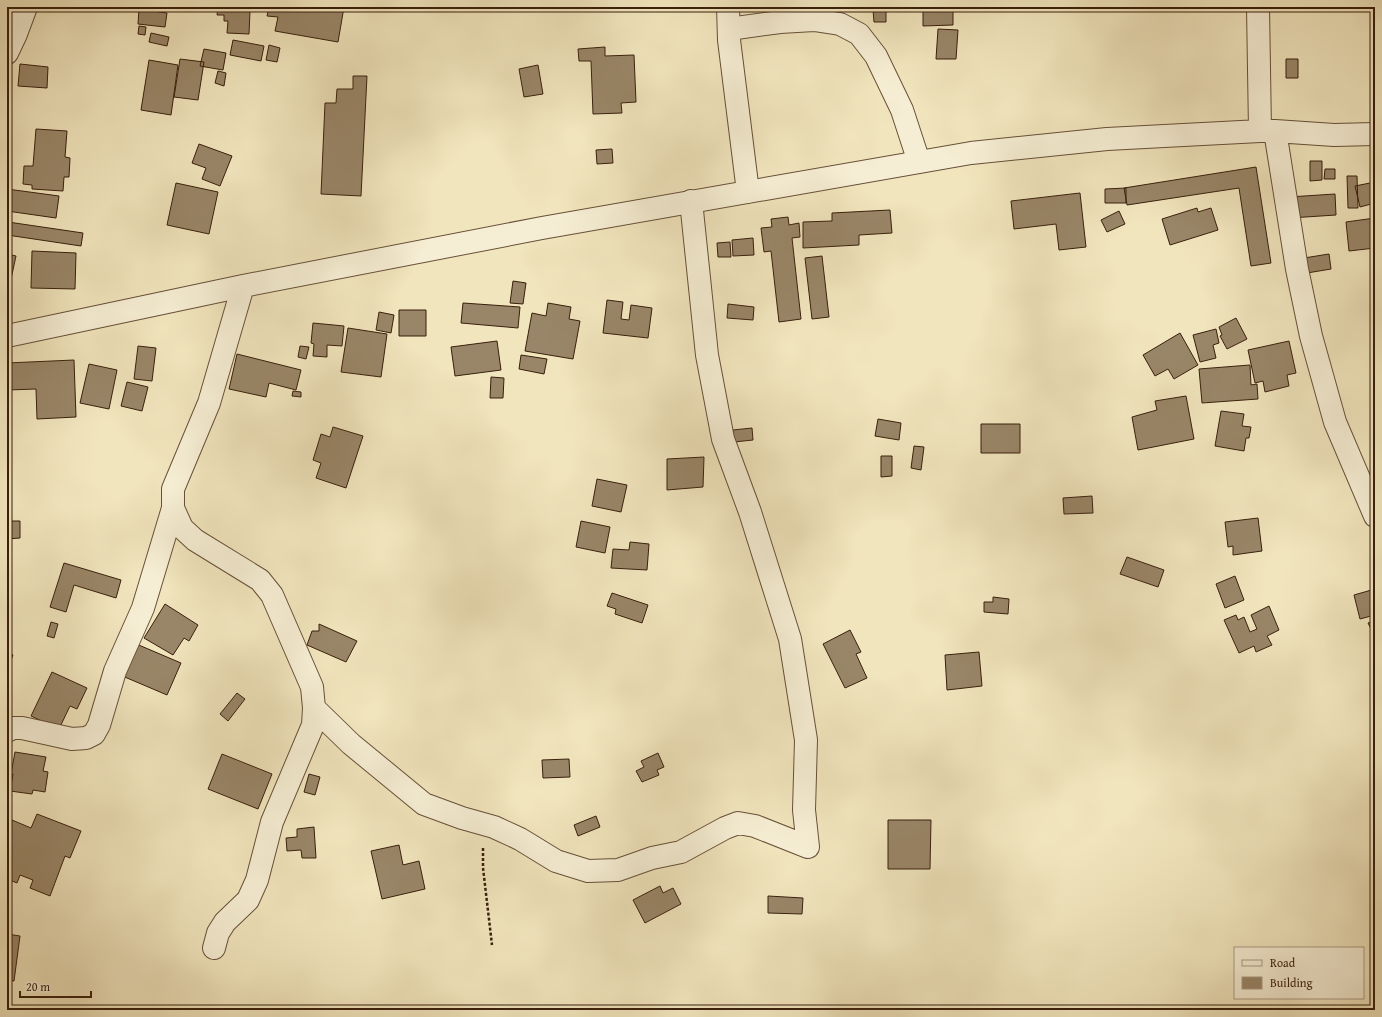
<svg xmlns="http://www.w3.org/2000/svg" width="1382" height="1017" viewBox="0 0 1382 1017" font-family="'Gentium Book Plus',serif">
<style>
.building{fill:#998668;stroke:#391f0c}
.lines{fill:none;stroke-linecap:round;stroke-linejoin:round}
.minor-casing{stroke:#675038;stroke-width:24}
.path{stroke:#391f0c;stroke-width:2.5;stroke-dasharray:3 2;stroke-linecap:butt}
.minor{stroke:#f6eed4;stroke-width:22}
</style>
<rect width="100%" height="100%" fill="#f1e5bd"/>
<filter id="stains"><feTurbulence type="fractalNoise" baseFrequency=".005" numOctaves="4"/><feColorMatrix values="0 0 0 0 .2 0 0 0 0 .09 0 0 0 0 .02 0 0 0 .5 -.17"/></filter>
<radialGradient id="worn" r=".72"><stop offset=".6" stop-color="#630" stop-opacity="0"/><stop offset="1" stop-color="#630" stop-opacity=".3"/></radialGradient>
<path class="building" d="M218 7H259V11H250L249 34 227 33 228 21H224V15H217Z
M269 7H344L338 42 275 31 278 17 267 16Z
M923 7H953V25L923 26Z
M139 9 167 13 165 27 138 24Z
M873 10H886V22H874Z
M139 26 146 27 145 35 138 34Z
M938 29 958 30 956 59H936Z
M151 33 169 37 167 46 149 42Z
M233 40 264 46 261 61 230 55Z
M269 45 280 48 277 62 266 60Z
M605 47V56L634 55 636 102 621 103 622 113 593 114 591 61H579L578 49Z
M204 49 226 53 223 70 200 66Z
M180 59 204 62 198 100 174 97Z
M1286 59H1298V78H1286Z
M149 60 178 65 171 115 141 110Z
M20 64 48 67 47 88 18 86Z
M538 65 543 94 524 97 519 69Z
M218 71 226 73 224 86 215 83Z
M353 76H367L361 196 321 194 325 103H336L337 89H353Z
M36 129 67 131 65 157 70 158 69 177H64L63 191 32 189V185L23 184 24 166H33Z
M199 144 232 156 220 186 202 179 206 168 192 163Z
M612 149 613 163 597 164 596 150Z
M1310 161H1322V180L1310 181Z
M1256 167 1271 263 1251 266 1239 188 1127 205 1124 188Z
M1325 169H1335V179H1324Z
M1347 176H1357L1358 208H1348Z
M1375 182V203L1360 207 1355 186Z
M176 183 218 192 209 234 167 225Z
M1126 188V203H1105V189Z
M7 189 59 196 56 218 7 211Z
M1080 193 1086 247 1059 250 1056 224 1014 229 1011 201Z
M1335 194 1336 215 1290 218 1289 197Z
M1197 208 1198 212 1211 208 1218 230 1170 245 1162 219Z
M890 210 892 233 859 235V245L803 248V222L832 221V213Z
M1119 211 1125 224 1107 232 1101 220Z
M788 217 789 225 799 223 800 237 792 238 801 319 779 322 771 251 764 252 761 228 772 227 771 219Z
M1375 218V248L1349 251 1346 222Z
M8 222 83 233 81 246 7 235Z
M753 238 754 255 733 256 732 240Z
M730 242 731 257H718L717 243Z
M32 251 76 253 75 289 31 288Z
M7 254 16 256 11 279 7 278Z
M1329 254 1331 269 1307 273 1304 258Z
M822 256 829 317 812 319 805 258Z
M513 281 526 283 523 304 510 303Z
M607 300 623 302 621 319 629 320 631 305 652 308 648 338 603 333Z
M463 303 520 307 518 328 461 323Z
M548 303 571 307 569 319 580 321 573 359 525 351 532 313 546 316Z
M728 304 754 307 753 320 727 318Z
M399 310H426V336H399Z
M379 312 394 315 391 333 376 330Z
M1236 318 1247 339 1227 349 1220 336 1222 335 1219 327Z
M313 323 344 326 342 346 327 345V357L313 356 314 344 311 343Z
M348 328 387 334 381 377 341 372Z
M1216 329 1219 343 1213 345 1216 358 1200 362 1193 335Z
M1180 333 1198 365 1174 379 1168 369 1155 376 1143 355Z
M497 341 501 370 455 376 451 347Z
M1289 341 1296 373 1287 375 1289 386 1265 392 1263 381 1255 383 1248 350Z
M138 346 156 348 152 381 134 379Z
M300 346 309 347 306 359 298 357Z
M237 354 301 370 296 390 269 383 266 397 229 389Z
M521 355 547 359 544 374 519 369Z
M74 360 76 417 37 419 36 389 7 390V363Z
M89 364 117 370 109 409 80 403Z
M1250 365 1251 385 1257 384 1258 399 1202 403 1199 369Z
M491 377 504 378 503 398H490Z
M127 382 148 387 142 411 121 406Z
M293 391 301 392V397L292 396Z
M1186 396 1194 439 1138 450 1132 417 1157 410 1155 401Z
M1221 411 1244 414 1242 426 1251 427 1249 438H1246L1244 451 1215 446Z
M878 419 901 423 899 440 875 436Z
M981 424H1020V453H981Z
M333 427 363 436 346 488 316 478 321 463 313 460 321 434 330 437Z
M752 428 753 440 734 442 733 430Z
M914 446 924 447 921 470 911 468Z
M881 456H892V476L881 477Z
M704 457 703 487 667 490V459Z
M597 479 627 485 621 512 592 506Z
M1092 496 1093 513 1064 514 1063 498Z
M1258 518 1262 551 1233 555V546L1228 547 1225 522Z
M7 521H20V538L7 539Z
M581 521 610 527 605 553 576 547Z
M630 542 649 544 647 570 611 568 613 549 629 550Z
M1127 557 1164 570 1158 587 1120 574Z
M64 563 121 580 116 598 74 585 66 612 50 607Z
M1235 576 1244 600 1225 608 1216 584Z
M1375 589V615L1360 619 1354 595Z
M612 593 648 605 642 623 615 614 616 609 607 606Z
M993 597 1009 599 1008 614 984 612V602H993Z
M165 604 198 625 189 641 184 638 173 655 144 638Z
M1269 606 1279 630 1267 636 1272 645 1256 652 1254 646 1239 653 1224 620 1236 615 1238 620 1244 617 1250 632 1257 629 1251 615Z
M1375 620V627L1371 629 1368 623Z
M51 622 58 624 54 638 47 636Z
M319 624 357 641 346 662 307 645 312 631H319Z
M850 630 861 652 856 654 867 678 845 688 823 644Z
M134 643 181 663 167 695 120 675Z
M7 652 13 655 7 670Z
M979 652 982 686 947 690 945 655Z
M52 672 87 688 77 709 70 706 59 729 31 716Z
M237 693 245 699 228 721 220 714Z
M15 752 46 757 43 771 48 772 45 792 33 790 32 794 10 791 13 774H11Z
M658 753 664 767 657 770 659 775 642 782 636 771 644 767 641 761Z
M222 754 272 774 258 809 208 789Z
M569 759 570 777 543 778 542 760Z
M309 774 320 777 315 795 304 792Z
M37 814 81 831 70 858 65 856 50 896 30 888 33 880 20 875 17 883 7 879V832L12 820 31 828Z
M596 816 600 827 578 836 574 825Z
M888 820H931L930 869H888Z
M314 827 316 858H302L301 850 287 851 286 838 297 837V829Z
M399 845 403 865 419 861 425 889 382 899 371 851Z
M660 886 663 893 673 888 681 904 645 923 633 900Z
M768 896 803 898 802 914 768 913Z
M7 934 20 936 14 981 7 980Z"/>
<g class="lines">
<g class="minor-casing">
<path id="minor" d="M728 7 729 40 748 192
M1258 7 1260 131
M729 29 780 22 814 20 840 24 859 34 876 56 902 110 919 162
M7 53 16 34 26 7
M1275 131 1297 269 1311 336 1335 422 1375 516
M7 336 243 286 542 228 971 153 1107 139 1260 131H1275L1334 135 1375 134
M314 708 351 744 424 804 462 818 494 827 520 839 556 861 588 871 618 870 652 858 681 852 725 828 738 823 755 826 808 847 804 810 806 740 790 639 750 512 723 439 707 355 691 201
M7 731 13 728H22L72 739 86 738 94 734 99 725 115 671 143 608 173 508
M214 948 218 933 225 922 248 900 257 880 272 822 313 725 314 708 312 687 272 595 260 580 195 540 182 528 173 508V489L209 403 243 286"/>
</g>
<path class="path" d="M483 848V868L492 945"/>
<use href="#minor" class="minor"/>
</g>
<rect width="1382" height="1017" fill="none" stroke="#f1e5bd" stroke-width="24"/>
<rect x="8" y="8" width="1366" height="1001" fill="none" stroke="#391f0c" stroke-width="2"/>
<rect x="12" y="12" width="1358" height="993" fill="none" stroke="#391f0c"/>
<rect x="1234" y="947" width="130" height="52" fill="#f6eed4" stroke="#aa9b84"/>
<rect x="1242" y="960" width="20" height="6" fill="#f6eed4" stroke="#aa9b84"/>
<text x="1270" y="967" font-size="12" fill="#391f0c">Road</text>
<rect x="1242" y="977" width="20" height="12" fill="#998668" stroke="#aa9b84"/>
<text x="1270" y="987" font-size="12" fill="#391f0c">Building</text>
<path d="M20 991v6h71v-6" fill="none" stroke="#391f0c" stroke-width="2"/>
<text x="26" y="991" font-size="12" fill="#391f0c" stroke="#f6eed4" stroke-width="3" paint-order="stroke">20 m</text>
<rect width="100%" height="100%" filter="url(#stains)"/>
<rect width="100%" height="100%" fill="url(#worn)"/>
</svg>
